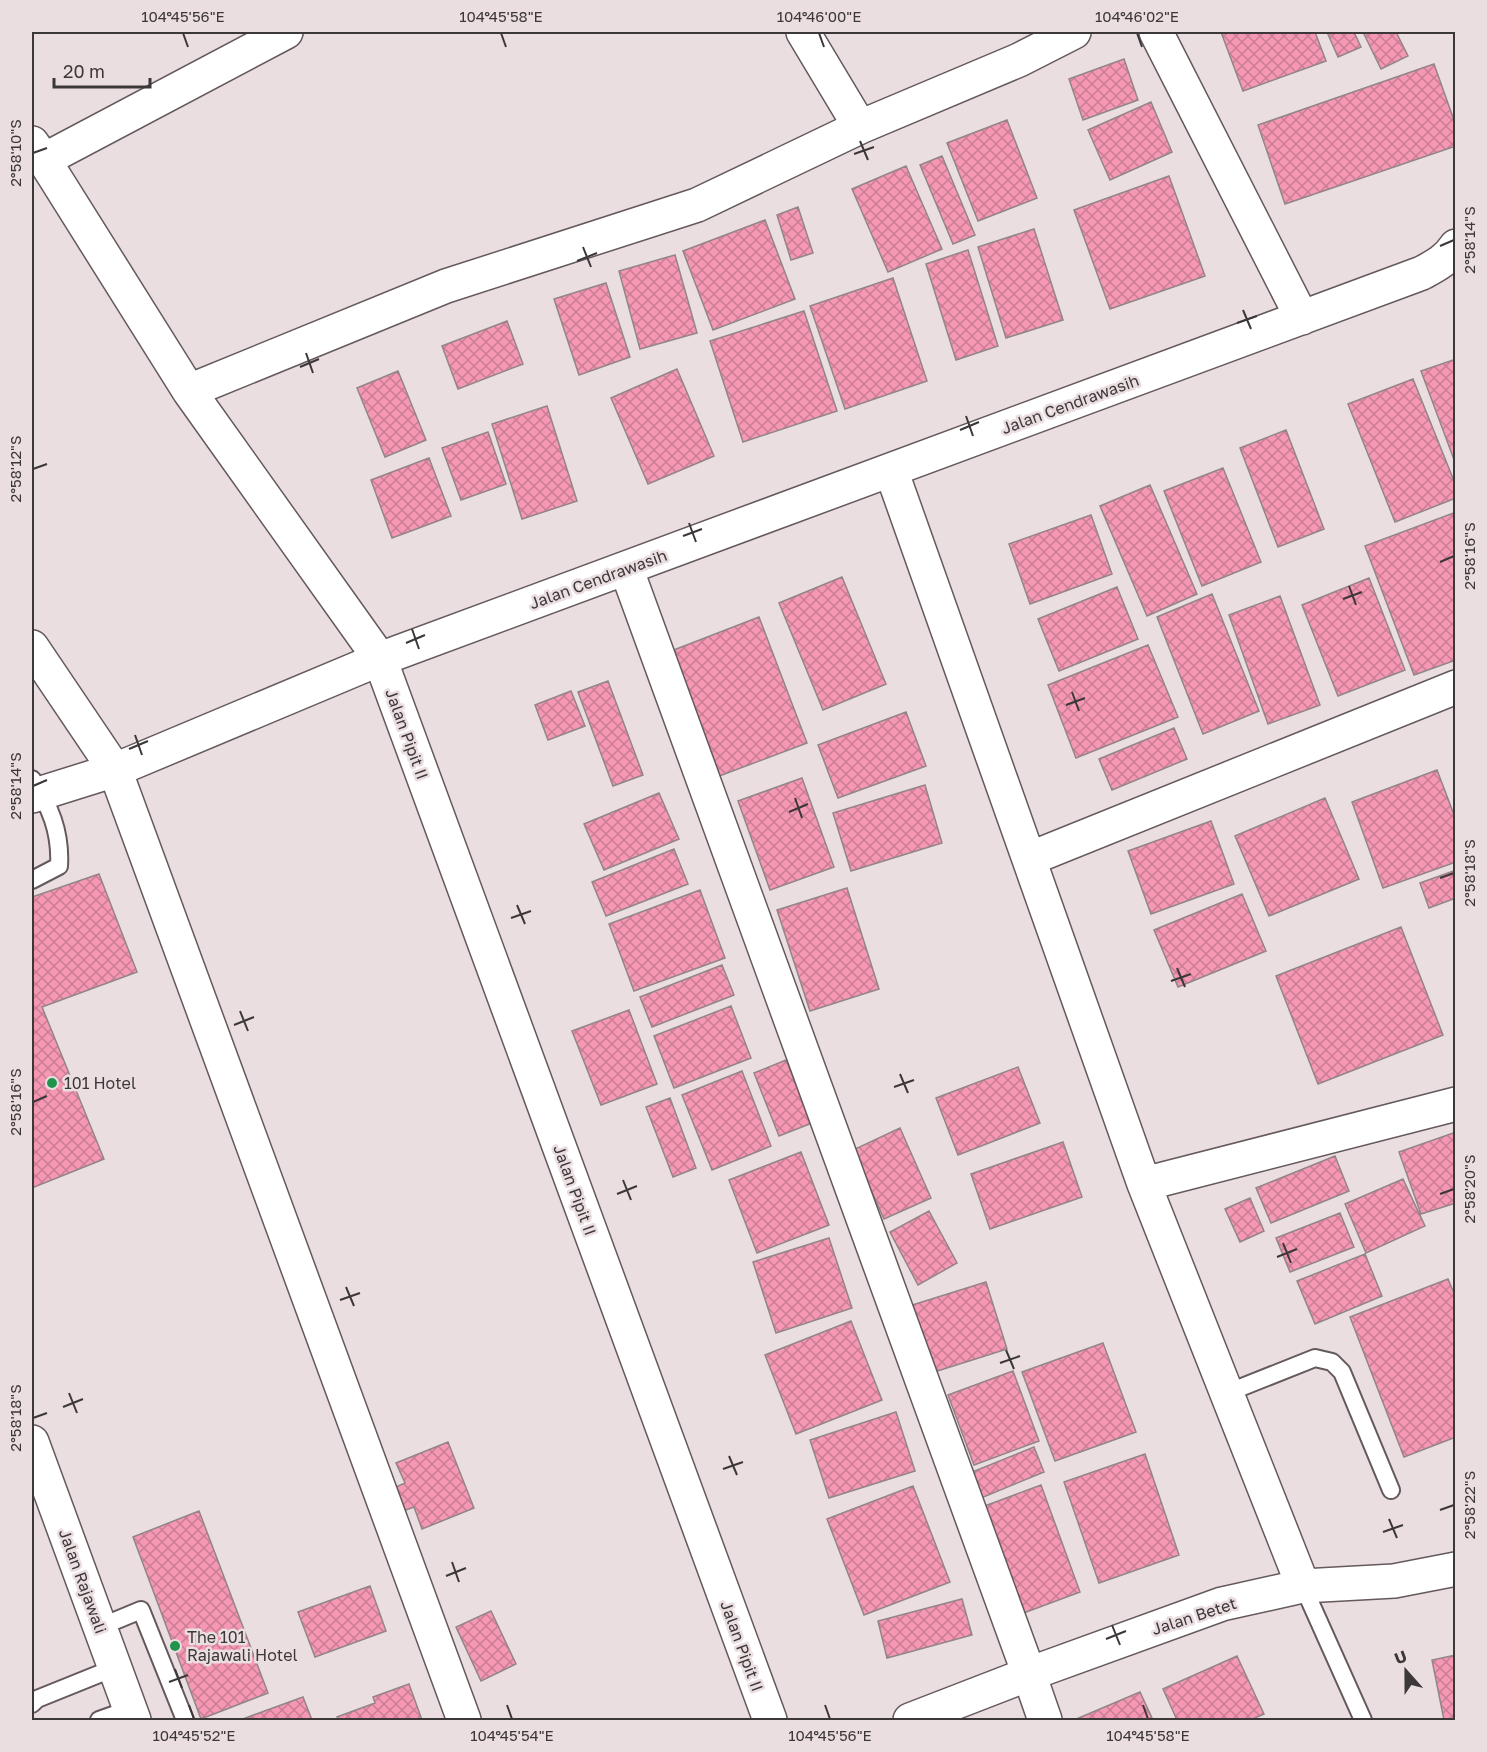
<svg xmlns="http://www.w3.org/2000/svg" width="1487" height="1752" viewBox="0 0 1487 1752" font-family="'Golos Text',sans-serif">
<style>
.building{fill:url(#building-cross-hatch);stroke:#918588;stroke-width:1.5}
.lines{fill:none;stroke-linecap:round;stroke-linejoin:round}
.service-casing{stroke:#64595c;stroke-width:20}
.minor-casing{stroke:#64595c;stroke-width:36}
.tertiary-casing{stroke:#64595c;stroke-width:36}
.service{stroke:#fff;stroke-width:16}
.minor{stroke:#fff;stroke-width:33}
.tertiary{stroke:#fff;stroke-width:33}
.ticks{fill:none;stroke:#3c3739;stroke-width:2}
.poi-dot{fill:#22934d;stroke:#ebdee1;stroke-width:2}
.labels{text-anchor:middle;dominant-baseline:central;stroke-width:5;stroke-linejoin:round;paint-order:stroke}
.street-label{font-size:16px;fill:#3c3739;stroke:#ebdee1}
.poi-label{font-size:16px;fill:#3c3739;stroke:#ebdee1;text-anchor:start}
.neatline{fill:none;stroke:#3c3739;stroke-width:2}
.ticks-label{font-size:15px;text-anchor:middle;fill:#3c3739}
</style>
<defs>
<pattern id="building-cross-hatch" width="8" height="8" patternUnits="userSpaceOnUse" patternTransform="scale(1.5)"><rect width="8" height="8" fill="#f698b4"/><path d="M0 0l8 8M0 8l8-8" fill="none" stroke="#c87d93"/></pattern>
</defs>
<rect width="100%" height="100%" fill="#ebdee1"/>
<path class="building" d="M1221 32H1315L1326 61 1243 91Z
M1327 32H1354L1361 47 1338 57Z
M1363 32H1396L1408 56 1381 69Z
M1124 59 1138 100 1083 120 1069 79Z
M1434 64 1456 126V146L1285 204 1258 125Z
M1151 102 1172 152 1110 180 1088 130Z
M1007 120 1037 198 978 221 947 143Z
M942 156 975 235 953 244 920 165Z
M906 166 942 249 888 272 852 189Z
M1169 176 1205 276 1110 309 1074 210Z
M798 207 813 253 791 260 777 215Z
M765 220 795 299 713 330 683 251Z
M1034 229 1063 320 1006 338 978 247Z
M968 250 998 346 956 360 926 264Z
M675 255 697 333 640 349 619 271Z
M893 278 927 381 845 409 810 306Z
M606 283 630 357 579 375 554 299Z
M804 311 837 411 743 442 710 341Z
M507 321 523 364 458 389 442 346Z
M1456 359V465L1421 371Z
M677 369 714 456 648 484 611 398Z
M398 371 426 440 385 457 357 388Z
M1413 379 1456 486V498L1395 522 1348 404Z
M547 406 577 501 522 519 492 424Z
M1286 430 1324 529 1278 547 1240 448Z
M488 432 506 484 461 500 442 448Z
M429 458 451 516 392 538 371 480Z
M1223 468 1261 562 1202 586 1164 491Z
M1150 485 1197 594 1147 616 1100 506Z
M1456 512V660L1414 675 1365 546Z
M1091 515 1112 574 1030 604 1009 544Z
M842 577 886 684 823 710 779 603Z
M1369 578 1405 670 1338 696 1302 605Z
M1117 587 1138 639 1059 671 1038 619Z
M1212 594 1259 711 1203 734 1157 617Z
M1280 596 1320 705 1268 724 1229 615Z
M759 617 807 743 714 778 666 653Z
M1148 645 1178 717 1076 758 1048 685Z
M608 681 643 775 613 786 578 692Z
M571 691 585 726 548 740 535 705Z
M906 712 926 766 838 798 818 745Z
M1174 728 1187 759 1112 790 1099 759Z
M1437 770 1456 820V862L1383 888 1352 802Z
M802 778 834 867 770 890 738 801Z
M925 785 942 843 851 871 833 813Z
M659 793 679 839 604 870 584 824Z
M1325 798 1359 879 1269 916 1235 836Z
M1211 821 1234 884 1151 914 1128 851Z
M674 849 688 884 606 916 592 882Z
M1456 870V898L1429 908 1420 883Z
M99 874 137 972 42 1007 104 1159 32 1188V897Z
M847 888 879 989 810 1011 777 910Z
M700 890 725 958 634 991 609 924Z
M1242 894 1266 951 1178 987 1154 930Z
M1401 927 1443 1035 1318 1084 1276 976Z
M722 965 734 995 652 1027 640 997Z
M731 1006 751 1058 674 1088 654 1036Z
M629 1010 657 1084 601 1105 572 1031Z
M786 1060 812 1123 779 1136 754 1073Z
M1018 1067 1040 1123 958 1155 936 1098Z
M742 1071 771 1146 712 1170 682 1095Z
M670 1098 696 1168 673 1177 646 1107Z
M900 1128 931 1198 884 1219 853 1150Z
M1456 1132V1203L1421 1214 1399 1152Z
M1063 1142 1082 1197 990 1229 971 1174Z
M801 1152 829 1225 757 1253 729 1180Z
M1335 1156 1349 1191 1271 1223 1256 1188Z
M1403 1179 1425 1226 1366 1253 1345 1204Z
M1250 1198 1264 1231 1240 1242 1225 1209Z
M929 1211 957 1263 918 1285 890 1232Z
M1340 1213 1354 1247 1290 1272 1276 1238Z
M829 1238 852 1308 776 1333 753 1262Z
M1365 1254 1382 1296 1315 1324 1297 1281Z
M1448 1279 1456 1298V1437L1404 1457 1350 1317Z
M986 1282 1007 1349 931 1373 909 1306Z
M851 1321 882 1400 796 1434 765 1355Z
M1103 1343 1136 1432 1055 1461 1022 1372Z
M1013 1371 1039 1441 974 1465 948 1395Z
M896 1412 915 1471 829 1498 810 1440Z
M448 1442 474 1508 422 1529 414 1507 403 1511 394 1488 405 1483 396 1463Z
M1034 1447 1044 1472 976 1500 965 1475Z
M1145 1454 1179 1555 1099 1583 1064 1482Z
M1041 1485 1080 1592 1021 1614 982 1507Z
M913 1486 950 1582 864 1615 827 1519Z
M199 1511 268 1693 201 1719 133 1537Z
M370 1586 386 1631 315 1657 298 1612Z
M962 1599 972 1635 887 1658 878 1621Z
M491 1611 516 1664 481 1681 456 1627Z
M1456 1655V1720H1444L1432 1660Z
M1237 1656 1264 1714 1250 1720H1177L1163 1689Z
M409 1684 422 1720H339L337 1717 375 1703 373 1697Z
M1140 1692 1153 1720H1074Z
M303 1697 312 1720H240Z"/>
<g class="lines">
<g class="service-casing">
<path id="service" d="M32 779C50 806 61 832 59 866L32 880
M1227 1393 1315 1358 1332 1362 1342 1372 1391 1490
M1303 1586 1363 1720
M100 1627 141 1610 185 1720
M32 1704 37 1699 114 1668
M99 1720 130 1709"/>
</g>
<g class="minor-casing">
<path id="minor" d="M803 32 860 127
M1156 32 1302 318
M32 143 44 160 189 391 380 659 770 1720
M44 160 286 32
M189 391 446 286 697 205 860 127 1019 60 1074 32
M891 470 1144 1184 1303 1586
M626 568 1029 1674 1045 1720
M32 647 115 770 464 1720
M32 796 115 770 380 659 1422 273C1435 266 1447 260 1456 246
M1029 859 1456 687
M1144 1184 1456 1104
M910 1720 1029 1674 1222 1604 1303 1586 1394 1581 1456 1569"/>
</g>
<g class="tertiary-casing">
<path id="tertiary" d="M32 1442 134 1720"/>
</g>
<use href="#service" class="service"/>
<use href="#minor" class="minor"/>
<use href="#tertiary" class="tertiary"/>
</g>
<path class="ticks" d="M183 33 188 47M501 33 506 47M819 33 824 47M1137 33 1142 47M860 141 868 160M33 153 47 148M854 154 874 147M1440 246 1454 240M583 247 591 267M577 261 597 253M1243 310 1251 329M1237 323 1257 316M306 353 313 373M300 367 319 359M966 416 973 436M960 430 979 422M33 469 47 464M689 523 696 542M683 536 702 529M1440 562 1454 556M1349 586 1356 605M1343 599 1362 592M412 629 419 649M406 643 425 635M1072 692 1079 711M1066 705 1085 698M135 735 142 755M129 749 148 741M33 786 47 780M795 798 802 818M789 812 808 804M1440 878 1454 873M517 905 525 924M511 918 531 911M1177 968 1185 987M1171 981 1191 974M240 1011 248 1031M234 1025 254 1017M900 1074 908 1093M894 1087 914 1080M33 1102 47 1096M623 1180 631 1200M617 1194 637 1186M1440 1194 1454 1189M1283 1243 1291 1263M1277 1257 1297 1249M346 1287 354 1306M340 1300 360 1293M1006 1350 1014 1369M1000 1363 1020 1356M69 1393 77 1413M63 1407 83 1399M33 1418 47 1413M729 1456 737 1475M723 1469 743 1462M1440 1510 1454 1505M1389 1519 1397 1538M1383 1532 1403 1525M452 1562 459 1582M446 1576 466 1568M1112 1625 1120 1645M1106 1639 1126 1631M175 1669 182 1688M169 1682 188 1675M189 1705 194 1719M507 1705 512 1719M825 1705 830 1719M1143 1705 1148 1719"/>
<g class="poi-dot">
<circle cx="52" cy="1083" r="6"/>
<circle cx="175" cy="1646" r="6"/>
</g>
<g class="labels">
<g class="street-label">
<text transform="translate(1070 404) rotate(-20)">Jalan Cendrawasih</text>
<text transform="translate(598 579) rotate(-20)">Jalan Cendrawasih</text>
<text transform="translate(407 734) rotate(70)">Jalan Pipit II</text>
<text transform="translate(575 1190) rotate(70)">Jalan Pipit II</text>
<text transform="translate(83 1581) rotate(70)">Jalan Rajawali</text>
<text transform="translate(1194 1616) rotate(-18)">Jalan Betet</text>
<text transform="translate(742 1646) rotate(70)">Jalan Pipit II</text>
</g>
<g class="poi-label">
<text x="64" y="1083">101 Hotel</text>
<text x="187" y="1637">The 101<tspan x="187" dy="18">Rajawali Hotel</tspan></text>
</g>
</g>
<rect width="1487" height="1752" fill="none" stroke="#ebdee1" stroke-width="66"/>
<g transform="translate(1406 1671) rotate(339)" stroke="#ebdee1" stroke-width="4.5" paint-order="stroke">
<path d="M0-4.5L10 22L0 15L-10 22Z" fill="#3c3739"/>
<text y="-9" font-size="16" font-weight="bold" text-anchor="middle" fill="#3c3739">U</text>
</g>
<path d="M54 78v9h96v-9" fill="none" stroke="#3c3739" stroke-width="3"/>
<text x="63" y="78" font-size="18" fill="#3c3739" stroke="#ebdee1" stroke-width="4.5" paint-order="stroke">20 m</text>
<rect x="33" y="33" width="1421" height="1686" class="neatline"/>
<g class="ticks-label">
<text x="183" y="22">104°45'56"E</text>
<text x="501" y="22">104°45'58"E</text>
<text x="819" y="22">104°46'00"E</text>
<text x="1137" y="22">104°46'02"E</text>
<text transform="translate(16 153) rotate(-90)" y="5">2°58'10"S</text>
<text transform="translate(1470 240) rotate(-90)" y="5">2°58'14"S</text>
<text transform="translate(16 469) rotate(-90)" y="5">2°58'12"S</text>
<text transform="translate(1470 556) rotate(-90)" y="5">2°58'16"S</text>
<text transform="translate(16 786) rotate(-90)" y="5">2°58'14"S</text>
<text transform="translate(1470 873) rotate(-90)" y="5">2°58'18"S</text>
<text transform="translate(16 1102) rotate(-90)" y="5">2°58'16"S</text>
<text transform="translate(1470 1189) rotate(-90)" y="5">2°58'20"S</text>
<text transform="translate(16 1418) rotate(-90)" y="5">2°58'18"S</text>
<text transform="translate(1470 1505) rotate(-90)" y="5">2°58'22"S</text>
<text x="194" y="1741">104°45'52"E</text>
<text x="512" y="1741">104°45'54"E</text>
<text x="830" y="1741">104°45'56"E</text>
<text x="1148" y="1741">104°45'58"E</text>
</g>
</svg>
